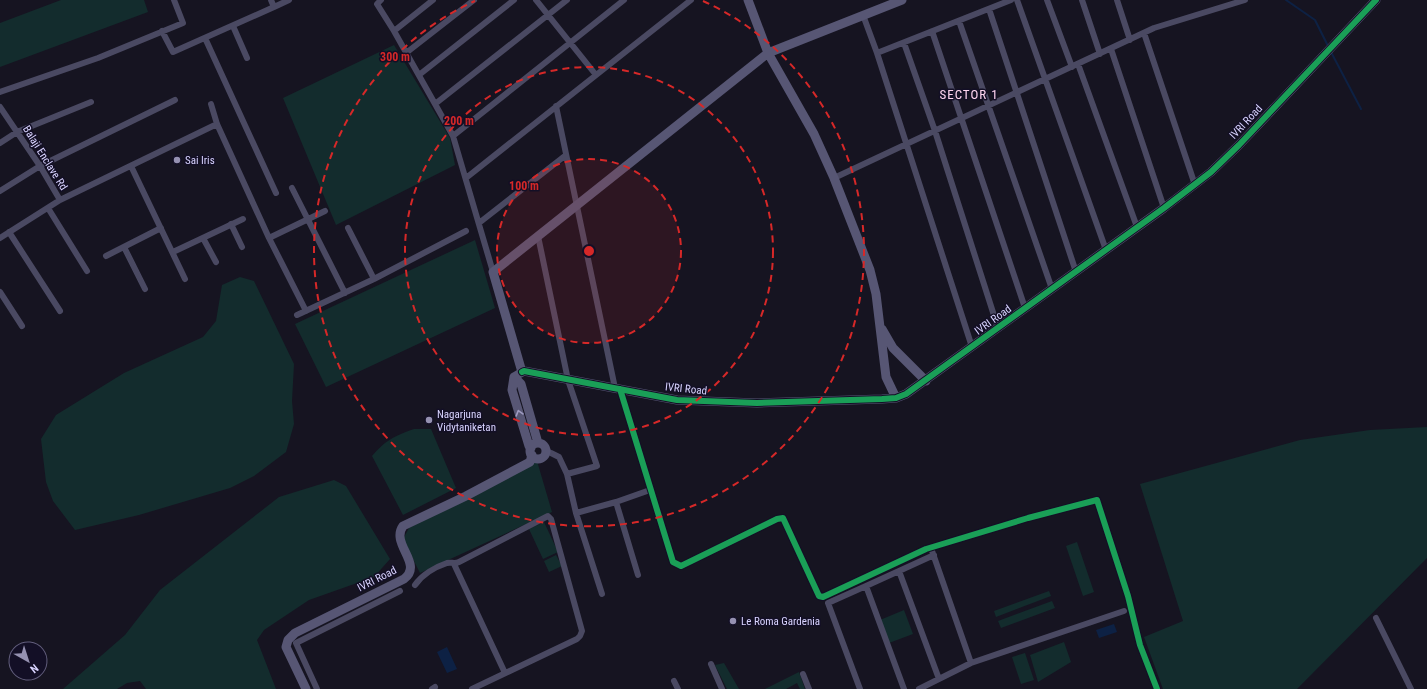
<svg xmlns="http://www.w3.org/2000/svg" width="1427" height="689" viewBox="0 0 1427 689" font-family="'Roboto Condensed',sans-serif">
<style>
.green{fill:#132c2d}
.water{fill:#0d2144}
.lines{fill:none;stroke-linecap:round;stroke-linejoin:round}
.stream{stroke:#0d2144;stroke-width:2}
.street{stroke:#4a4962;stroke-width:6}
.secondary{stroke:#575674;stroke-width:9}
.cycleway-casing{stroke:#130f26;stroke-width:8}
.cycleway{stroke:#1a9f57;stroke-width:6}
.oneway{stroke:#9e9bc0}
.ring{fill:none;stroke:#d62828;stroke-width:2;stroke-dasharray:7 5}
.poi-dot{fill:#9591b1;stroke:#130f26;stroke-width:1.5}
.labels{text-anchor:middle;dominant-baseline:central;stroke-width:3;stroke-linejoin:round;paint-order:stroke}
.street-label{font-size:11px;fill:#d9d4ff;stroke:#130f26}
.poi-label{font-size:11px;fill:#d9d4ff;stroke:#130f26;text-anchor:start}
.quarter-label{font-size:13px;letter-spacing:1px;fill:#ffd6f0;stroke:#130f26}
.centre{fill:#d62828;stroke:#130f26;stroke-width:2}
.ring-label{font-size:12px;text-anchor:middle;font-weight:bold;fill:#d62828;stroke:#130f26;stroke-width:3;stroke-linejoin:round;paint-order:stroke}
</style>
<rect width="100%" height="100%" fill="#161421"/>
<path class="green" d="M61 0H144L148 12 0 67V23Z
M394 45 450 138 455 165 336 225 283 98Z
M475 240 495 308 326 387 295 324Z
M240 277 254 281 294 364 292 401 294 424 286 452 254 476 230 488 139 515 75 530 53 501 46 482 41 439 56 415 124 373 203 337 216 321 222 285Z
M1427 427V558L1297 689H1163L1144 637 1183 621 1140 484 1300 440 1370 430Z
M414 429H431L456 488 403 515 372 456C386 440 394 436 414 429Z
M537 461 552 512 420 573 403 539 409 528Z
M334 480 346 486 390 559 374 577 309 600 264 630 257 640 276 689H146L140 681 127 683 117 689H63L125 635 160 590 279 497Z
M544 522 558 552 543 559 529 529Z
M1077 542 1094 592 1083 596 1066 546Z
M556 555 562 566 549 572 544 561Z
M1049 591 1051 596 996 617 994 611Z
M1052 601 1055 608 1001 628 998 621Z
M904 610 913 634 889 643 880 620Z
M1064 642 1071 662 1038 682 1030 655Z
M1025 653 1034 680 1021 684 1012 657Z
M724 663 739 689H727L715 665Z
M799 672 805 689H800L797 683 786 689H765Z"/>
<path class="water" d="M1114 624 1117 632 1099 638 1096 630Z
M447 647 457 669 447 673 437 652Z"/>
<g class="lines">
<path class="stream" d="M1286 0 1315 20 1328 46
M1331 52 1361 109"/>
<path class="street" d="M381 0 377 4 394 31
M433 0 394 31 453 136 493 272
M536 0 596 75
M1017 0 1106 250
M1047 0 1072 67
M1082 0 1100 54
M1117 0 1130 40
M274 7 289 0
M989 9 1076 272
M863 15 877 53 972 347
M959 21 1052 289
M233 26 247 58
M162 31 173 52 274 7 271 0
M932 31 1025 308
M1144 33 1195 185
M205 38 276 193
M904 43 935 131 998 328
M1111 49 1164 208
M406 53 474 0
M877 53 1011 0
M1078 64 1137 227
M419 75 514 0
M0 92 98 58 183 23 174 0
M211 104 217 124 269 238 325 211
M435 104 567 0
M556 106 615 388
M0 107 40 166 60 200 0 238
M453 136 624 0
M0 143 17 132 91 102
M131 166 185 279
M466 178 691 0
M834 178 1154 28 1245 0
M292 188 345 293
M0 191 40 166 175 100
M60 200 217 124
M48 208 87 271
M479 223 566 155
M231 224 242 247
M348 228 374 279
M9 232 60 311
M538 236 568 380 597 466 567 474
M203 238 216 262
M269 238 306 311
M124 247 145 289
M173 252 243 219
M106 256 161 228
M0 292 22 326
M297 315 374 279 466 231
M620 389 673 562 681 566 777 519 783 518 819 596 823 597 926 549 1028 518 1097 500 1128 596 1140 645 1157 689
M546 451 551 453 559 457 567 474 576 513 602 594
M616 502 638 575
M576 513 616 502 650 490
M931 548 971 663
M454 564 505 673
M899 571 934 555
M415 585C422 575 435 567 447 563 451 562 455 564 459 562L546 517 548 516 551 519 582 631 580 636 577 639 472 689
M866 586 904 689
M1376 618 1411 689
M711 664 722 689
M803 674 809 689
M674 681 678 689
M317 689 296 643 400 591
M432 689 435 687
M860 689 828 603 866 586 899 571 939 679
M919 689 971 663 1124 611"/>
<path class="secondary" d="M748 0 768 53 814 134 834 178 870 270 876 294 886 377 896 398
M882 329 893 348 926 381
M522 372 493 272 768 53 902 0
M514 377 521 384 538 443
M530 451a8 8 0 1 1 16 0a8 8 0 1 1-16 0Z
M531 448 529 446 512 390 514 377 524 371 677 400 757 403 882 399 896 398 906 394 1164 208 1211 172 1239 145 1376 0
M306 689 286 647 288 640 295 633 404 579C424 564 390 544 403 526L466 496 530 462 532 455"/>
<g class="cycleway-casing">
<path id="cycleway" d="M522 372 524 371 677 400 757 403 882 399 896 398 906 394 1164 208 1211 172 1239 145 1376 0
M620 389 673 562 681 566 777 519 783 518 819 596 823 597 926 549 1028 518 1097 500 1128 596 1140 645 1157 689"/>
</g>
<use href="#cycleway" class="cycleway"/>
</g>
<defs><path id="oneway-chevron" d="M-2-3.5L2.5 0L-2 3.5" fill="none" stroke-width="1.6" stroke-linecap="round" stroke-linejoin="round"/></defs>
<use class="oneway" href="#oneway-chevron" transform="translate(519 413) rotate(-106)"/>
<circle cx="589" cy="251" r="92" fill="#d62828" fill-opacity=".12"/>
<g class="ring">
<circle cx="589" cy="251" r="92"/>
<circle cx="589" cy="251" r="184"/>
<path d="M703 1A275 275 0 1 1 475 1"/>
</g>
<g class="poi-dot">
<circle cx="177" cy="160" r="4"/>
<circle cx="429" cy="420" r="4"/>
<circle cx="733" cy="621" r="4"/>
</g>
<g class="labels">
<g class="street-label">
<text transform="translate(1246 122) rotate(-47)">IVRI Road</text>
<text transform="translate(45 158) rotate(58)">Balaji Enclave Rd</text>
<text transform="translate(993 320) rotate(-36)">IVRI Road</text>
<text transform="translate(686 389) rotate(6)">IVRI Road</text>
<text transform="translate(377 579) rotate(-27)">IVRI Road</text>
</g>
<g class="poi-label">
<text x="185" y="160">Sai Iris</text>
<text x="437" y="414">Nagarjuna<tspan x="437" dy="13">Vidytaniketan</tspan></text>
<text x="741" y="621">Le Roma Gardenia</text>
</g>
<g class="quarter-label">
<text x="969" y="94">SECTOR 1</text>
</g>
</g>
<circle cx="589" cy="251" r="6" class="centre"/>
<g class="ring-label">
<text x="395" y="61">300 m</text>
<text x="459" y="125">200 m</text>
<text x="524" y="190">100 m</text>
</g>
<g transform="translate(28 661) rotate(141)"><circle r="19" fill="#130f26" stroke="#625e7d"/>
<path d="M0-3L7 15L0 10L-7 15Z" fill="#9591b1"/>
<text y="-6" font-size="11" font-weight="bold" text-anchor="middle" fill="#d9d4ff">N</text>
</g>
</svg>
